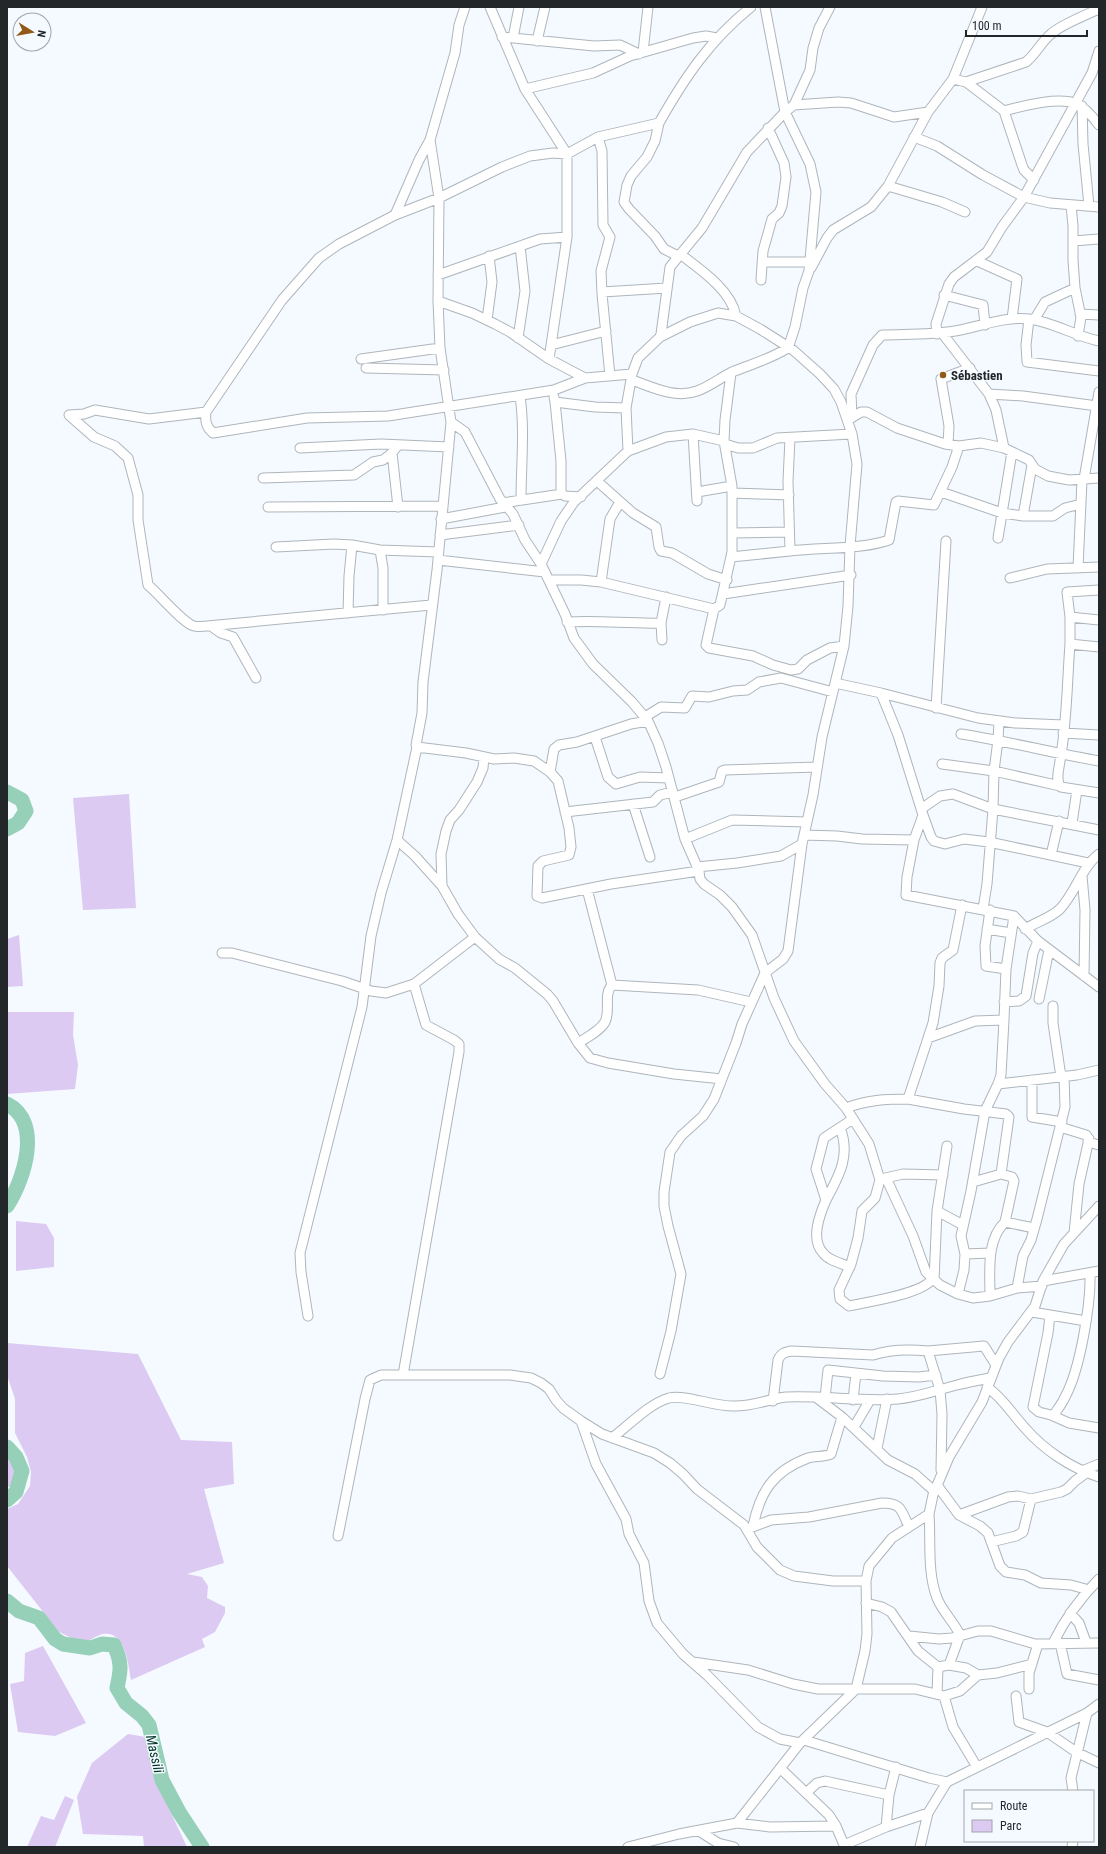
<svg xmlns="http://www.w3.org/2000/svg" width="1106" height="1854" viewBox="0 0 1106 1854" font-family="'Roboto Condensed',sans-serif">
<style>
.green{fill:#ddcaf2}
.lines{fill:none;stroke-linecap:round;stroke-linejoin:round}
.river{stroke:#97d0b9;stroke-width:15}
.street-casing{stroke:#aeb6bb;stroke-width:11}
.street{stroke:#fff;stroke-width:9}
.poi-dot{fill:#935916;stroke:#f4faff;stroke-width:1.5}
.labels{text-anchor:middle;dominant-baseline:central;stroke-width:3;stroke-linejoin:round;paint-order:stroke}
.poi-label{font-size:13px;font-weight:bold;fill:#242729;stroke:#f4faff;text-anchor:start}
.water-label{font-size:14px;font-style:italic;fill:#003425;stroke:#f4faff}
</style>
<rect width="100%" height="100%" fill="#f4faff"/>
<path class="green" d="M129 794 136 908 83 910 73 798Z
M19 935 23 986 7 987V939Z
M7 1012H74L73 1035 78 1065 75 1089 7 1094Z
M16 1221 46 1224 54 1238V1267L16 1271Z
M7 1343 138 1354 181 1440 232 1442 234 1484 204 1489 224 1563 187 1574 202 1577 208 1586 207 1598 225 1607V1613L215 1632 202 1639 205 1647 131 1680C128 1664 126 1630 102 1634 96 1636 90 1641 85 1641 76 1642 66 1635 59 1632L7 1566V1509L18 1504 30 1486 31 1472 27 1457 15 1433V1399L7 1375Z
M7 1458 15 1467 13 1486 7 1487Z
M43 1646 86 1723 55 1736 18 1732 10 1684 24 1681 25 1653Z
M128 1734 146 1737 156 1781 187 1847H144L143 1836 83 1834 77 1797 92 1763Z
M65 1796 74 1800 55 1847H27L41 1816 54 1820Z"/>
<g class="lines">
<path class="river" d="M7 792 22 800 26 811 18 823 7 829
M7 1104C43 1122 24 1180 7 1206
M7 1447 16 1457 22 1471 16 1492 7 1500
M7 1601 19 1611 39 1618 55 1639 63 1644 90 1648 102 1644 114 1645C122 1662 121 1670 117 1688L126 1703 142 1716 149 1725 162 1780 179 1812 202 1847"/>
<g class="street-casing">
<path id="street" d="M490 7 525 89 567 154V237L549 359
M502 37 594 46 620 45 639 54
M513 38 519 7
M537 41 545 7
M643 52 648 7
M953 79 966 82 1026 62C1036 54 1041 42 1051 34 1060 25 1086 15 1099 9
M966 82 1004 111 1022 165 1024 170 1034 180
M525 89 593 73 630 56 693 38 706 36 717 38
M794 105 810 70 813 48 819 28 830 7
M1082 106 1083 144 1089 206
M1004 111C1023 106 1059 96 1077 104 1086 108 1093 117 1099 125
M659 123 655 141 647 157 631 176 627 185 624 202 629 209 655 236 664 249 678 256
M598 137 602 151 603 225 610 237 601 271 602 294 610 376
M914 137 937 146 983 175 1024 197 1050 203 1099 207
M430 140 439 198 438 301 440 348 451 422 437 570 423 682 422 713 416 745 417 747 466 753 494 759 514 758 534 761 550 772 558 781 569 828 571 847 569 855 543 861 538 866 537 896 542 898 611 884 699 871
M888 186 942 202 965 212
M1071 205 1073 226V260L1075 288 1081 317 1078 336
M395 215 419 160 430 140 455 53 459 25 465 7
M1073 241 1099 239
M680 254C701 270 731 290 736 316
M977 261 1017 279 1012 319
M762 262H810
M811 268 827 238 833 230 871 207 888 186 928 112 953 79 982 7
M438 275 540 239 567 237
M761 280 763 251 772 219 779 213 782 206 786 177 784 163 768 128
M602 292 667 288
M944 295 983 305 985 325
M438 301 472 313 495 324 510 332 549 359 585 378
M1080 314 1099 315
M1029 319 1026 345 1027 362 1099 371
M487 320 492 282 489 256
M1034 320 1045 302 1075 288
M942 333 989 394 996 410 1004 448
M937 334 936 324 949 284 954 277 987 252 1002 227 1024 197 1092 73 1099 51
M518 338 525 291 520 246
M551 345 606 331
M361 359 440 348
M366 368 444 370
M632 374 585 378 554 390 388 416 307 418 213 433C206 427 205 421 206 412L282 300 319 258 339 244 395 215 439 198 502 167 530 156 553 153 567 154 598 137 659 123C685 77 710 40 751 7
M632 380C652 387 675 399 697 391 709 387 720 378 732 372 752 364 768 360 788 348L795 327 803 288 809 271 816 192 810 164 785 112 765 7
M989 394 1023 396 1097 406
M520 396C525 430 521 465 521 500
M554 397 555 402 595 407 626 408
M555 402 561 461V493L565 496 581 497
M206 412 149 419 95 410 84 414 69 415 94 437 115 446 128 458 138 495V520L148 585C159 594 183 623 194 626 198 627 203 626 207 626L431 605
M852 416 851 394 873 345 882 335C906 334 930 335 955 331 979 327 1004 316 1029 319 1053 322 1075 336 1099 341
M848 420 861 412H867L897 428 945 444 959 446 981 443 1004 448 1029 460 1035 469 1048 476 1069 480 1099 478
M451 422 465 432 500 499 513 514 525 540 541 564 565 614 574 638 593 664 632 702 648 721 658 743 666 767 685 839 699 871 700 879 704 884 720 895 732 907 752 935 774 998 794 1041 825 1084 846 1108C867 1100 886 1099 908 1099L933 1023 939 986 940 963 942 958 953 950 962 905
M693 434 697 501
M790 438 788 481 790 551C822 547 860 550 889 540L896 502 898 501 934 505 952 467 959 446
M725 444 738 448H753L777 438 852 434
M948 444 949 426 941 379 970 368
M300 448 381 444 449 447
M628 451 666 437 693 434 724 441
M392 453 398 507
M263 478 354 475 373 462 383 460 392 453 398 445
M1084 479 1099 392
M597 481 633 513 656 527 659 547 661 551 672 553 708 574 727 580
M697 492 732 486
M941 492 1002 513 1023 516H1053L1065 508 1081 504
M732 493 789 495
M502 503 562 494
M268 507 442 506
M1023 516 1032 465
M441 519 505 507
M732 533 789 532
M440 535 519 525
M998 538 1012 452
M276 547 334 544 352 545 380 550 438 552
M380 550 383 568V610
M731 557 790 551
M438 560 545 572
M541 564 561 521 574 502 628 451 626 408 632 374 638 358 660 337 661 334 670 267 702 228 747 152 785 112 794 105 838 102 851 103 894 117 928 112
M1078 568 1082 480
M1010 578 1047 569 1099 567
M549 580H581L601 582 714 609 720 605 732 552V486L724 441 725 420 731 373
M601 582 610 519 620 502
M723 594 851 575
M714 609 706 645 709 648 753 656 773 665 791 670 798 669 807 660 830 648 844 646
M348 613 349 576 352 545
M1070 617 1099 620
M567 622C599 620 630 624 661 623
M211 626 221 633 233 637 256 678
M662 640 661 623 666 597
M1070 644V617L1067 592 1099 590
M1099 647 1070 644C1067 683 1067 723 1060 761 1059 769 1055 781 1061 787L1099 793
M835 683 881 693 978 718 1015 723 1064 725
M881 693 898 735 923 815 931 837 934 841 945 844 964 839 989 842 1088 863
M936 708 946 541
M645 717 661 707 685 708 692 696 709 697 733 691 747 690 759 682 781 678 833 692
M1063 733 1099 735
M961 734C1007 741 1053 753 1099 761
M595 737 608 777 616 784 640 777 669 778
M484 757 483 768 477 782 459 810 450 820 446 831 441 854 442 886 458 914 475 937 499 959 515 968 547 994 553 1001 578 1043 590 1058 608 1063 674 1074 722 1079
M942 764 994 771 1060 786
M550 772 554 749 559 745 577 742 631 724 648 721
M675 797 719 782 722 771 725 770 817 767
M633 804 650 857
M921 809 940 796 953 794 993 809 1099 830
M565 812 653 802 660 795 673 792
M1072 823 1077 790
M804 835 837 836 862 839 914 840 923 815
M685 839 732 820 807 822
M397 840 415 856 442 886
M914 840 907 877 906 895 1014 916 1038 941 1099 987
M1051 855 1059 821
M697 867 737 863 781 856 802 844
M1082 876 1085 910 1084 976
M587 889 612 985
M983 909 987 884 993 809 994 771 998 740 999 721
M990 910 985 946 986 966 1006 969
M987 929 1011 933
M1025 929C1036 922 1051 918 1060 909 1076 892 1081 868 1099 854
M222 953H232L342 981 371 991 386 993 414 984 475 937
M1039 999 1049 950
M1004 1002 1019 1001 1026 996 1033 953 1038 941
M1053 1006V1023L1061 1077
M1004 1020 1006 969 1014 916
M928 1038 975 1021 1004 1020 1001 1075 998 1084 1077 1075 1099 1070
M578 1043C586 1038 600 1031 605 1022 611 1010 603 995 612 985L698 990 751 1002
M1064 1076 1065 1107 1060 1127 1086 1135 1089 1139 1079 1184 1074 1233
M1032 1080V1117L1062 1122
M908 1099 964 1109 1006 1114 1009 1117 1001 1174 1012 1177 1014 1181 1005 1222
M846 1108 869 1144 880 1180 875 1198 862 1211 858 1238 851 1264 839 1290 840 1299 849 1306C867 1302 923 1294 932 1279
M1088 1142 1099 1145
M886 1178 913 1236 926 1272 940 1285 958 1294 973 1298 990 1296 1017 1288 1042 1286
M881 1179 903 1174 943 1175
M973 1182 1001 1174
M826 1200C839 1176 851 1155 840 1128
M937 1211 963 1225
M965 1254 991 1253
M850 1267C841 1263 829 1261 823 1253 810 1239 820 1214 826 1200L816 1169 824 1138 853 1119
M934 1281 937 1211 947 1146
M1043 1281 1099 1271
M1017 1288 1023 1256 1031 1240 1037 1219 1060 1127
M958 1294 964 1270 965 1254 961 1236 971 1191 985 1111 998 1084
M990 1296C990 1272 986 1240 1005 1222L1034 1228
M1032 1312 1086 1321
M1050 1315 1048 1333 1033 1407 1039 1412 1051 1415 1069 1423 1099 1428
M308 1316 301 1272 300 1253 362 1007 371 936 381 893 397 840 417 747
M928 1351 984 1346 996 1365
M660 1374 671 1331 681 1274 668 1226 664 1206V1192L670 1152 681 1136 703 1116 714 1099 736 1043 742 1024 765 973 783 959 788 951 802 844 813 795 822 737 844 646 848 606 850 546 857 464 852 434 841 402 834 389 820 374 793 350 760 329 736 316 718 313 690 322 660 337
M403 1375 459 1052V1044L454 1040 426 1025 414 984
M987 1387C1003 1398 1012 1414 1025 1428 1044 1450 1071 1468 1099 1477
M817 1398 842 1417 888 1460 915 1474 934 1491
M825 1398 828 1370 883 1376 919 1377 936 1375
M853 1400 856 1373
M773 1401 778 1360C781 1353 785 1352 792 1351L873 1355C891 1349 909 1349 928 1351L940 1390 942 1414 941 1470
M1053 1416C1057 1410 1062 1404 1065 1397 1080 1370 1091 1304 1090 1273
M581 1421 602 1434 654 1453 670 1463 683 1474 697 1489 744 1525 757 1547 780 1570 794 1576 833 1581H866
M854 1427 870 1400
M612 1438C628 1426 650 1403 669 1398 686 1394 714 1407 735 1406 754 1406 769 1399 786 1397 823 1395 861 1402 898 1399 919 1397 937 1390 957 1385 968 1382 979 1380 990 1378
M877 1448 887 1399
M1082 1471 1099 1464
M937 1485 959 1515 980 1526 988 1533 1000 1566 1006 1572 1025 1575 1041 1583 1071 1585 1089 1590
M929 1514C931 1542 927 1572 937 1598 942 1611 954 1622 960 1635L949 1665 966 1668 978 1675 997 1673 1032 1664
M959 1515 1008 1497 1018 1496 1031 1499 1061 1492 1067 1489 1075 1481 1086 1473
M753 1526C760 1492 773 1471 808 1458 815 1456 825 1457 831 1454L842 1417
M747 1529 771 1520 809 1517 882 1503C902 1503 901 1510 909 1527
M338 1536 365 1399 370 1380 381 1375H510L531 1378 541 1383 549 1389 556 1400 563 1408 581 1421 596 1464 626 1519 629 1534 644 1563 649 1601 657 1623 683 1654 707 1675 758 1727 780 1739 800 1743
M991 1542 1016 1536 1023 1532 1031 1499
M866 1603 882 1607 891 1612 918 1651 938 1667 949 1665
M1070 1613 1079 1623 1086 1642
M909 1636 939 1639 952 1638 978 1631H991L1035 1644 1099 1643
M1053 1643C1065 1619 1080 1598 1099 1579
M1060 1643 1067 1674 1099 1680
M693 1662 748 1670 793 1684 818 1689H915L944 1696 960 1691 978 1675
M1029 1689V1673L1038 1644
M937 1694 938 1667
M944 1696 953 1727 977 1767
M1016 1696 1019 1722 1047 1732 1076 1752 1099 1763
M804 1740 929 1778 947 1782 1087 1713 1099 1704
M780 1768 829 1815 836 1826 844 1845 886 1827 928 1813
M1073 1791 1071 1778 1087 1713
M807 1792 817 1783 825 1781 889 1795
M737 1823 800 1743 856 1689 865 1651 867 1634 866 1581 869 1566 892 1538 929 1514 933 1495 949 1457 982 1402 999 1358 1008 1342 1035 1306 1043 1281 1064 1244 1099 1206
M886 1827 889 1795 896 1767
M699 1831 718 1843 734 1847
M628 1847 679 1834 737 1823 770 1827 836 1826
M920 1847 928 1813 947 1782
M1072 1847 1073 1841"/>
</g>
<use href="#street" class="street"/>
</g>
<circle class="poi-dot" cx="943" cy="375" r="4"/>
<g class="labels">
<g class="poi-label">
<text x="951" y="375">Sébastien</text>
</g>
<g class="water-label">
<text transform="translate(155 1754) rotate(77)">Massili</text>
</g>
</g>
<rect width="1106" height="1854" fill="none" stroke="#242729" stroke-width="16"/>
<rect x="964" y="1790" width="130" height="52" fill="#f4faff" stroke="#a1a6a9"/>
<rect x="972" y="1803" width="20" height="6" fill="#ffffff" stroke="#a1a6a9"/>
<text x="1000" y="1810" font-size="12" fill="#242729">Route</text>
<rect x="972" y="1820" width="20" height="12" fill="#ddcaf2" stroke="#a1a6a9"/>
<text x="1000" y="1830" font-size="12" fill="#242729">Parc</text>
<g transform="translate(32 32) rotate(101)"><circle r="19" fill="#f4faff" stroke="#a1a6a9"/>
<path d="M0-3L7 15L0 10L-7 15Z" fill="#935916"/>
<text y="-6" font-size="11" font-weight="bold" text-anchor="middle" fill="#242729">N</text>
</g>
<path d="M966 30v6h121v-6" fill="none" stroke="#242729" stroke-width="2"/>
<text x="972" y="30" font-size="12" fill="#242729" stroke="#f4faff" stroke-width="3" paint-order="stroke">100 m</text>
</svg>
